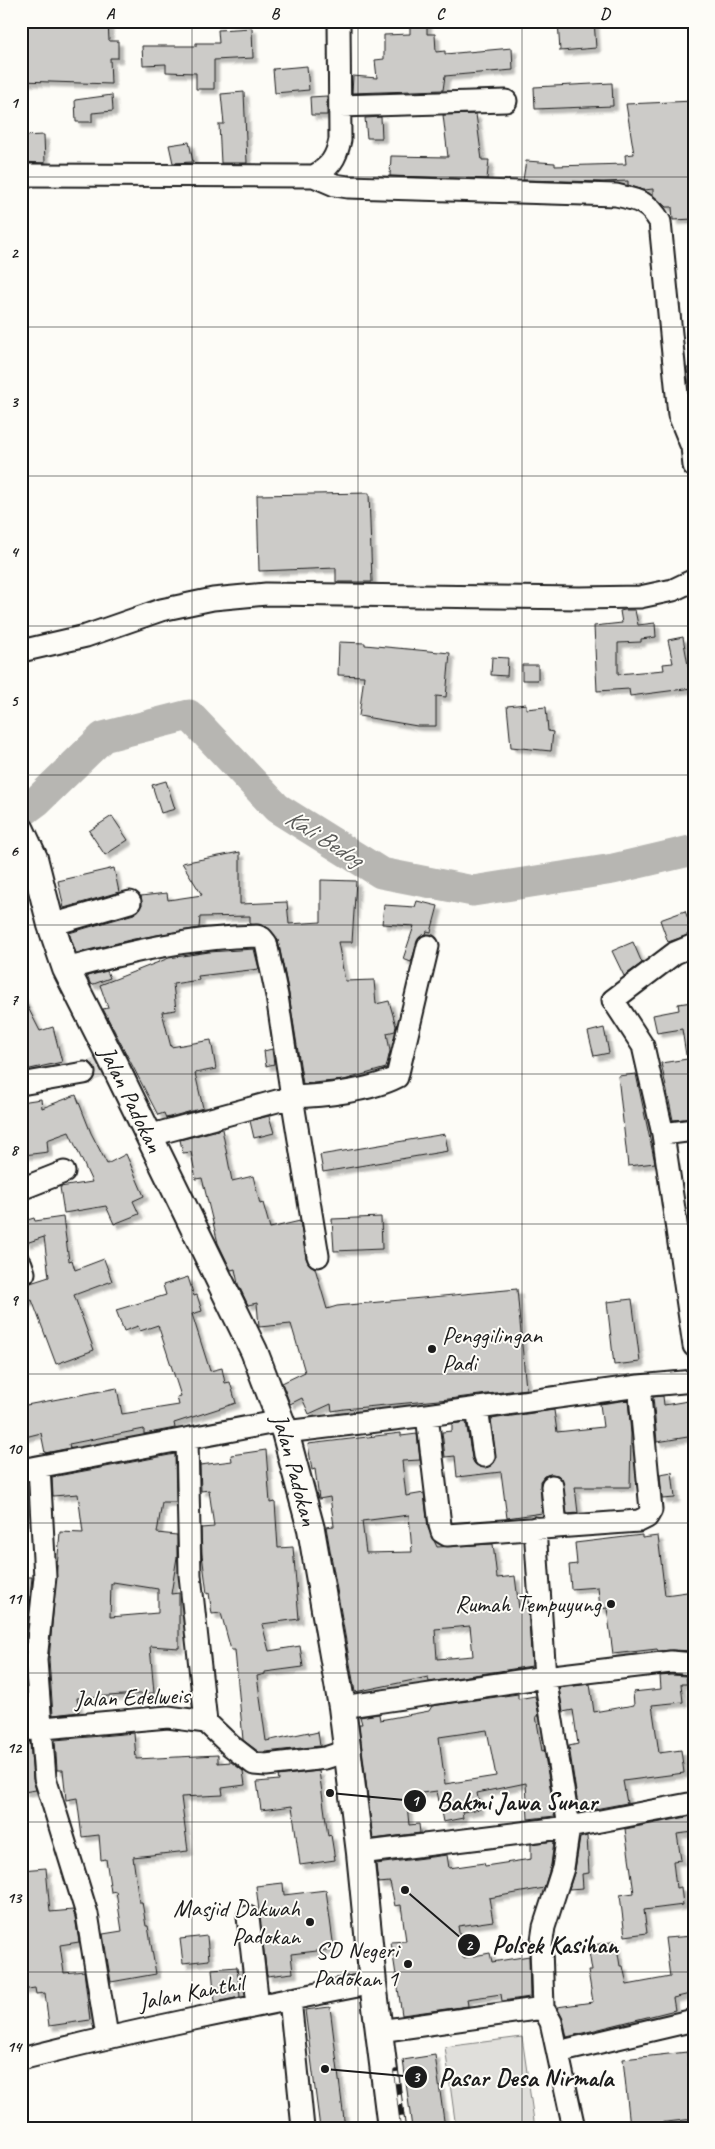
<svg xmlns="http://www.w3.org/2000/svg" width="715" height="2149" viewBox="0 0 715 2149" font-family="Caveat,sans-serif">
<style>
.green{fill:#e0dfdb;stroke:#7e7e7c}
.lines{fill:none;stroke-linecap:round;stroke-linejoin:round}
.river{stroke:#b7b6b2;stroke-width:31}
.building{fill:#cccbc8;stroke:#1c1c1c;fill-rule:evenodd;filter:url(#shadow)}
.minor-tunnel{stroke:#dbdad6;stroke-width:21;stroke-dasharray:21 11;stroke-linecap:butt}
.minor-casing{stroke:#1c1c1c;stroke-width:25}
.major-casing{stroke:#1c1c1c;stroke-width:30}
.minor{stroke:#fdfcf7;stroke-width:21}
.major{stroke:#fdfcf7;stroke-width:26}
.rail-casing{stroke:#1c1c1c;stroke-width:5.5}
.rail{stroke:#fdfcf7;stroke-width:4;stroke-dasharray:11;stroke-linecap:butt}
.grid{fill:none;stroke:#1c1c1c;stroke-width:1;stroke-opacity:0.55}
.poi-dot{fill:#1c1c1c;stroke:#fdfcf7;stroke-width:2}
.labels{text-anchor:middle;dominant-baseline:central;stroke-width:4;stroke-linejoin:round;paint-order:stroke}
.street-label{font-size:24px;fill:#1c1c1c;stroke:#fdfcf7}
.poi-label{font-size:24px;fill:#1c1c1c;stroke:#fdfcf7;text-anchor:end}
.water-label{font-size:25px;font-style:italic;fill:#5a5a58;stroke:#fdfcf7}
.leader{fill:none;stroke:#1c1c1c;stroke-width:2}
.callout-dot{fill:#1c1c1c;stroke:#fdfcf7;stroke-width:2}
.mark-label{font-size:15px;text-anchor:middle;font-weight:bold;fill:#fff}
.callout-label{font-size:25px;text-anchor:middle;font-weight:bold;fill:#1c1c1c;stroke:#fdfcf7;stroke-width:4;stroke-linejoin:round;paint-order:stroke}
.neatline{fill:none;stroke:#1c1c1c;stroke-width:2}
.grid-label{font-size:16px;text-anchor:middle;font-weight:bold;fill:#1c1c1c}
</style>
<defs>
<filter id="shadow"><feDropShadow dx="4.5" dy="4.5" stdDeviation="1" flood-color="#0004"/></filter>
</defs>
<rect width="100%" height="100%" fill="#fdfcf7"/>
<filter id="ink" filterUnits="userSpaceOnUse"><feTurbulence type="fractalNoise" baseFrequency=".02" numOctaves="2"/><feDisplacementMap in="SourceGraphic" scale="10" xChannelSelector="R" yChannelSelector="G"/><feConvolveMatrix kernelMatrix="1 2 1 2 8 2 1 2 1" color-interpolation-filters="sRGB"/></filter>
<g filter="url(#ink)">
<path class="green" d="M522 2037 535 2128H456L445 2047Z"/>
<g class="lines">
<path class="river" d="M21 813 37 801 103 737 189 715 277 808 381 873 473 891 613 869 694 850"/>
</g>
<path class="building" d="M21 21H108L109 41H118V58H110L111 84 21 81Z
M410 21H427V34H435L436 52 445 51V54L512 48 513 70 445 76 443 90 352 93 353 76 377 78 375 60 384 59V35L410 34Z
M558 21H594L596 48 560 51Z
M252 28 253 58 214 60V89H196V73L166 72V64L143 65 142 46H196V43H219L218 30Z
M307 66 309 90 275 93 273 69Z
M612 83 613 106 535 109 534 87Z
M244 92 247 163H221L219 124H224L221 94Z
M112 95 113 111 92 113V122H76L75 100Z
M327 96V115H311L310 97Z
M694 101V153H688L691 193H694V219L673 220 672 207H666L653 195V189L644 190 628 185V181L603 182 523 180 526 161 555 163V166L626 164 625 155 634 154 626 104Z
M476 114 482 160H489L487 179 390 176 391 156 448 157 443 115Z
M381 117 382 138H367L365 118Z
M44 135 45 163 21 162V136Z
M189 142 193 162 173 163 169 145Z
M687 368H694V405H691Z
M369 493 372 582H336V568L259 571 257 495Z
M625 610H635L638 625 655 623 656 637 641 639V642L618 643V674L664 670 663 664 673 663 668 640 683 637 692 688 630 696 629 689 597 691 594 626 622 623 620 611Z
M339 642 365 643V645L450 653 446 697 436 696V726H417L359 716 364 676 338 675Z
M492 657 508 658 507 676 491 675Z
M522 665H538V680H522Z
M526 704V709L546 707 548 731 553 732 551 751 511 747 507 706Z
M166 781 175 809 161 813 152 785Z
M112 816 128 840 105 855 89 831Z
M240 852V904L287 902 289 924 321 922V880L356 881 352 942H338L345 981 374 980 376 1004 389 1001 396 1026 395 1031 387 1033 390 1051 386 1068 344 1080 303 1084 289 994 278 940 267 927 250 924V916L200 917 199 928 134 939 76 953 69 933 134 914 142 905 141 896 167 893 168 900 202 895 182 863Z
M114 868 119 892 64 908 58 881Z
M417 901 438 906 431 932 427 931 426 934 419 938 411 962 403 959 414 926 382 924 384 905 415 907Z
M685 911 694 933 668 942 660 920Z
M633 942 642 963 624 976 612 951Z
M254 949 259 969 198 976 199 980 173 984 176 1010 162 1012 171 1047 211 1040 216 1069 195 1073 203 1108 166 1118 164 1113 158 1115 103 1009 108 1008 100 985 169 958 209 952Z
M107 971 110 978 91 985 87 976Z
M21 994 40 1031 53 1027 62 1062 21 1071Z
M692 1002 694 1016V1054L686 1055 682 1029 657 1033 653 1015 679 1010 678 1004Z
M604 1028 609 1053 594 1056 588 1032Z
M272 1049 274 1064 266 1066 264 1051Z
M694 1058V1118L673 1120 661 1063Z
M636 1074 655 1163 628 1166 618 1076Z
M76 1095 91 1133 107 1164 126 1154 144 1196 133 1201 139 1214 114 1224 106 1206 64 1213 60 1187 92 1182 69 1132 47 1140 48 1152 24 1155 21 1134V1102L41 1099 42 1108Z
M269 1116 274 1133 254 1138 250 1121Z
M222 1129 232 1181 253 1176 260 1204 263 1203 270 1228 300 1221 306 1258 309 1264 315 1268 327 1309 337 1306 517 1289 526 1389 449 1399 344 1409 332 1411 331 1404 309 1414 302 1398 290 1404 282 1383 305 1372 291 1324 259 1327 257 1303 248 1305 238 1284 235 1269 231 1270 218 1243 202 1178 196 1179 191 1152 183 1153 180 1140Z
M445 1134 448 1151 323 1172 320 1155Z
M63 1217 69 1261 72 1260 75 1270 104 1259 112 1281 74 1295 94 1350 56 1364 32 1300 24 1303 21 1293V1286L49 1277 44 1237 26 1243 21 1228V1222L34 1218 35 1221Z
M381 1217 382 1249 334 1251 332 1219Z
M188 1277 194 1296 197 1295 202 1311 192 1314 210 1371 222 1368 225 1383 230 1382 236 1403 174 1423 175 1428 144 1434V1429L69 1444 70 1448 45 1453 41 1433 21 1438V1406L117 1388 122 1414 179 1405 177 1397 181 1396 158 1325 140 1331 138 1326 124 1331 116 1310 166 1295 163 1285Z
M632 1299 640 1362 614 1365 607 1302Z
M663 1396 664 1405 694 1400V1436L657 1442 653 1397Z
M628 1400 631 1434 630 1487H575L578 1513 567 1514 562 1479 558 1475 551 1474 544 1476 540 1481 542 1513 507 1518 501 1472 457 1477 455 1456 445 1457 442 1432 452 1431V1424L466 1422 472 1458 475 1464 485 1468 492 1465 496 1460 491 1419 554 1410 557 1432 603 1427 600 1404Z
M401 1433V1436L417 1434 420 1460 402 1461 406 1496 424 1493 428 1528 437 1547 493 1544 497 1578 515 1576 519 1609 528 1608 532 1666 429 1682 428 1677 355 1692 326 1527 334 1526 330 1497 319 1499 315 1469 312 1470 308 1444ZM409 1515 412 1552 366 1553 362 1521ZM470 1626 473 1656 437 1659 435 1629Z
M266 1450 270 1503 275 1502 278 1548 293 1547 299 1619 262 1624 269 1651 300 1646 303 1667 265 1672V1674L257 1676 266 1741 309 1732V1734L318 1732 320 1746 266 1752H259L243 1740 235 1650H231L221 1613 212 1614 209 1593 207 1594 202 1554 201 1528 214 1527 209 1490 201 1491 200 1465 232 1461 231 1455Z
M175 1454 176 1502H162L157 1533 177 1535V1557L171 1594 179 1593V1648L150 1646 154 1693 77 1698 79 1712 53 1715 49 1660 60 1532 83 1533 78 1494 53 1496 52 1477ZM113 1582 158 1589V1613L110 1617 111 1584 113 1585Z
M672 1472 675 1498 662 1499 660 1474Z
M642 1535V1538L658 1536 665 1595 694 1591V1651L672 1650 658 1651 657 1649 613 1654 607 1608 600 1609 598 1587 571 1589 569 1565 577 1564 575 1543Z
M21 1577H32L24 1659 27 1713H21Z
M671 1675 686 1676 687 1684H681L683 1702 652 1705 659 1753 681 1750 684 1773 623 1781 627 1803 579 1812 569 1746 578 1744 573 1710 563 1712 559 1688 590 1684 594 1712 634 1705 633 1692 661 1689 660 1676Z
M518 1694V1699L535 1696 539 1716H536L542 1751 544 1750 555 1816 528 1819 526 1783 477 1793 480 1809 462 1812 463 1818 443 1822 437 1791 406 1795 409 1825 419 1824 420 1833 373 1839 359 1724H362L360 1717 379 1714 380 1720 429 1711 432 1706ZM487 1730 496 1776 445 1784 439 1737Z
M134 1733 136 1759 218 1755V1763L231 1762 243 1771 245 1785 222 1788 223 1795 181 1797 188 1851 133 1857 139 1902H142L146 1926H148L156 1974 111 1982 103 1934 122 1931 116 1891 111 1892 106 1859 101 1860 99 1835 82 1837 77 1798 66 1800 63 1770H57L55 1740Z
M21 1742H30L33 1779 36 1790 23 1792Z
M319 1771 328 1836 331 1835 335 1860 300 1865 292 1806 261 1810 257 1782 279 1780 278 1776Z
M692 1816 694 1832 677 1834 681 1860 673 1861 676 1888 681 1887 683 1905 644 1910 647 1933 625 1936 620 1895 634 1893 625 1829Z
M587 1836 589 1873 582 1874 583 1888 569 1889 575 1870 580 1838Z
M554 1841 551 1865 544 1888 489 1898 493 1921 458 1926 463 1958 490 1953 492 1962 529 1956 530 1997 502 2001 501 1994 467 1999 468 2006 402 2015 391 1942 406 1941 401 1905 395 1906 390 1882 378 1883 376 1864 447 1855 449 1868 484 1863 485 1866 531 1859V1844Z
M46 1868 50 1912 73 1910 75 1917 79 1942 60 1945 64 1973 84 1971 90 2020 49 2026 45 1993 36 1994 35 1988 21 1990V1870Z
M283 1883 284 1895 326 1890 334 1949 291 1954 293 1973 267 1976 256 1886Z
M207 1936 209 1960 183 1963 180 1939Z
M694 1936V1993L673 1998 675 2010 567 2037 563 2019 557 2007 593 2002 588 1971H592L588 1946 616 1941 620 1966H623L627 1985 670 1977 665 1938Z
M237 1967 240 1997 215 2002 212 1969Z
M330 2007 345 2128H320L305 2010Z
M687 2052 694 2119 630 2126 623 2059Z
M435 2055 445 2128H412L403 2060Z"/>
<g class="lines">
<path class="minor-tunnel" d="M84 1073 102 1067"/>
<g class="minor-casing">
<path id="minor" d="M340 106 506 101
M21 175 314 176C330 167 336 159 340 140L339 21
M314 176 335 185 348 187 616 195C638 200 649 202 660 222L679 415 692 447 694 466
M21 651 86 636 161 610 213 599 266 594 580 598 640 597 673 590 694 580
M51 925 130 902
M694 945 675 953 613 1000 643 1046 663 1134 694 1346
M66 969C128 952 191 937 257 936L262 938 266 943 277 996 292 1097 148 1136
M21 1084 84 1073
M663 1134 694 1130
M21 1189 64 1172
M318 1256 292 1097C323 1096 370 1091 397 1077L428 946
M21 1264 24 1273
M477 1408 484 1456
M427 1415 440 1525 442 1532 447 1535 639 1521 647 1517 651 1510 639 1386
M285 1432 427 1415 639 1386 694 1381
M187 1440 190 1575 206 1722
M39 1467 45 1577 36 1660 45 1778 87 1914 107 2036
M21 1470 281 1421
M552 1486 556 1526
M535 1528 545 1677 569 1827 563 1868 544 1927 541 1947 543 2008
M342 1707 545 1677 671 1662 694 1664
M21 1730 168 1717 206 1722 230 1745 254 1764 266 1765 325 1758 347 1751
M360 1853 569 1827 694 1803
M248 1917 258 2005
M290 1999 303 2128
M379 2031 543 2008 551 2022 574 2128
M558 2052 694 2020
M21 2059C138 2029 255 2006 373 1983"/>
</g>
<g class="major-casing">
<g id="major">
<path id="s1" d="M21 830 34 858 51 925 66 969 114 1064 254 1351 285 1432 311 1529 342 1707 360 1853 373 1983 391 2128"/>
</g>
</g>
<use href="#minor" class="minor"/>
<use href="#major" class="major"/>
<g class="rail-casing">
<path id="rail" d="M396 2072 403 2128"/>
</g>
<use href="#rail" class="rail"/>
</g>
</g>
<path class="grid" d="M192 21V2128M358 21V2128M522 21V2128M21 177H694M21 327H694M21 476H694M21 626H694M21 775H694M21 925H694M21 1074H694M21 1224H694M21 1374H694M21 1523H694M21 1673H694M21 1822H694M21 1972H694"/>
<g class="poi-dot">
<circle cx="432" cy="1349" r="5"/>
<circle cx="611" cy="1604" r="5"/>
<circle cx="310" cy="1922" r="5"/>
<circle cx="408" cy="1964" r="5"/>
</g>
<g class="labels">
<g class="street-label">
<text stroke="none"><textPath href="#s1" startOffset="292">Jalan Padokan</textPath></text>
<text stroke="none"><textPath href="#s1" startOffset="698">Jalan Padokan</textPath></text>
<text transform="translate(132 1697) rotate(-2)">Jalan Edelweis</text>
<text transform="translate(191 1992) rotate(-11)">Jalan Kanthil</text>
</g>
<g class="poi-label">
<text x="442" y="1335" text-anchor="start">Penggilingan<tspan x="442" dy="28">Padi</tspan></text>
<text x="601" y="1604">Rumah Tempuyung</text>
<text x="300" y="1908">Masjid Dakwah<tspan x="300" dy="28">Padokan</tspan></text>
<text x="398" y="1950">SD Negeri<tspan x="398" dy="28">Padokan 1</tspan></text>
</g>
<g class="water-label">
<text transform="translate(324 838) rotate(32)">Kali Bedog</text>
</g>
</g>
<path class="leader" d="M330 1793L415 1801M405 1890L469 1945M325 2069L416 2077"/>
<g class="callout-dot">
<circle cx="330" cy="1793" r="5"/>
<circle cx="405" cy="1890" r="5"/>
<circle cx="325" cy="2069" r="5"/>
<circle cx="415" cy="1801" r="12"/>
<circle cx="469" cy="1945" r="12"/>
<circle cx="416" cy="2077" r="12"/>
</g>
<g class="mark-label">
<text x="415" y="1806">1</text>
<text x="469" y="1950">2</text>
<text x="416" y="2082">3</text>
</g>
<g class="callout-label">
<text x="517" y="1810">Bakmi Jawa Sunar</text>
<text x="555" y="1953">Polsek Kasihan</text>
<text x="526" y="2086">Pasar Desa Nirmala</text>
</g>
<rect width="715" height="2149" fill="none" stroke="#fdfcf7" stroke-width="55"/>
<rect x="28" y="28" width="660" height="2094" class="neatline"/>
<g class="grid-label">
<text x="110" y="19">A</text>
<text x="275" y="19">B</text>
<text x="440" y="19">C</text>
<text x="605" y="19">D</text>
<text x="14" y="108">1</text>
<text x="14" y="258">2</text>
<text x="14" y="407">3</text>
<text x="14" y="557">4</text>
<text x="14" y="706">5</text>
<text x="14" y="856">6</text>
<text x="14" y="1005">7</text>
<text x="14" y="1155">8</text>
<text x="14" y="1305">9</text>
<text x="14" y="1454">10</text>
<text x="14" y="1604">11</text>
<text x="14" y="1753">12</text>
<text x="14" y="1903">13</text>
<text x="14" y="2052">14</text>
</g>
</svg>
